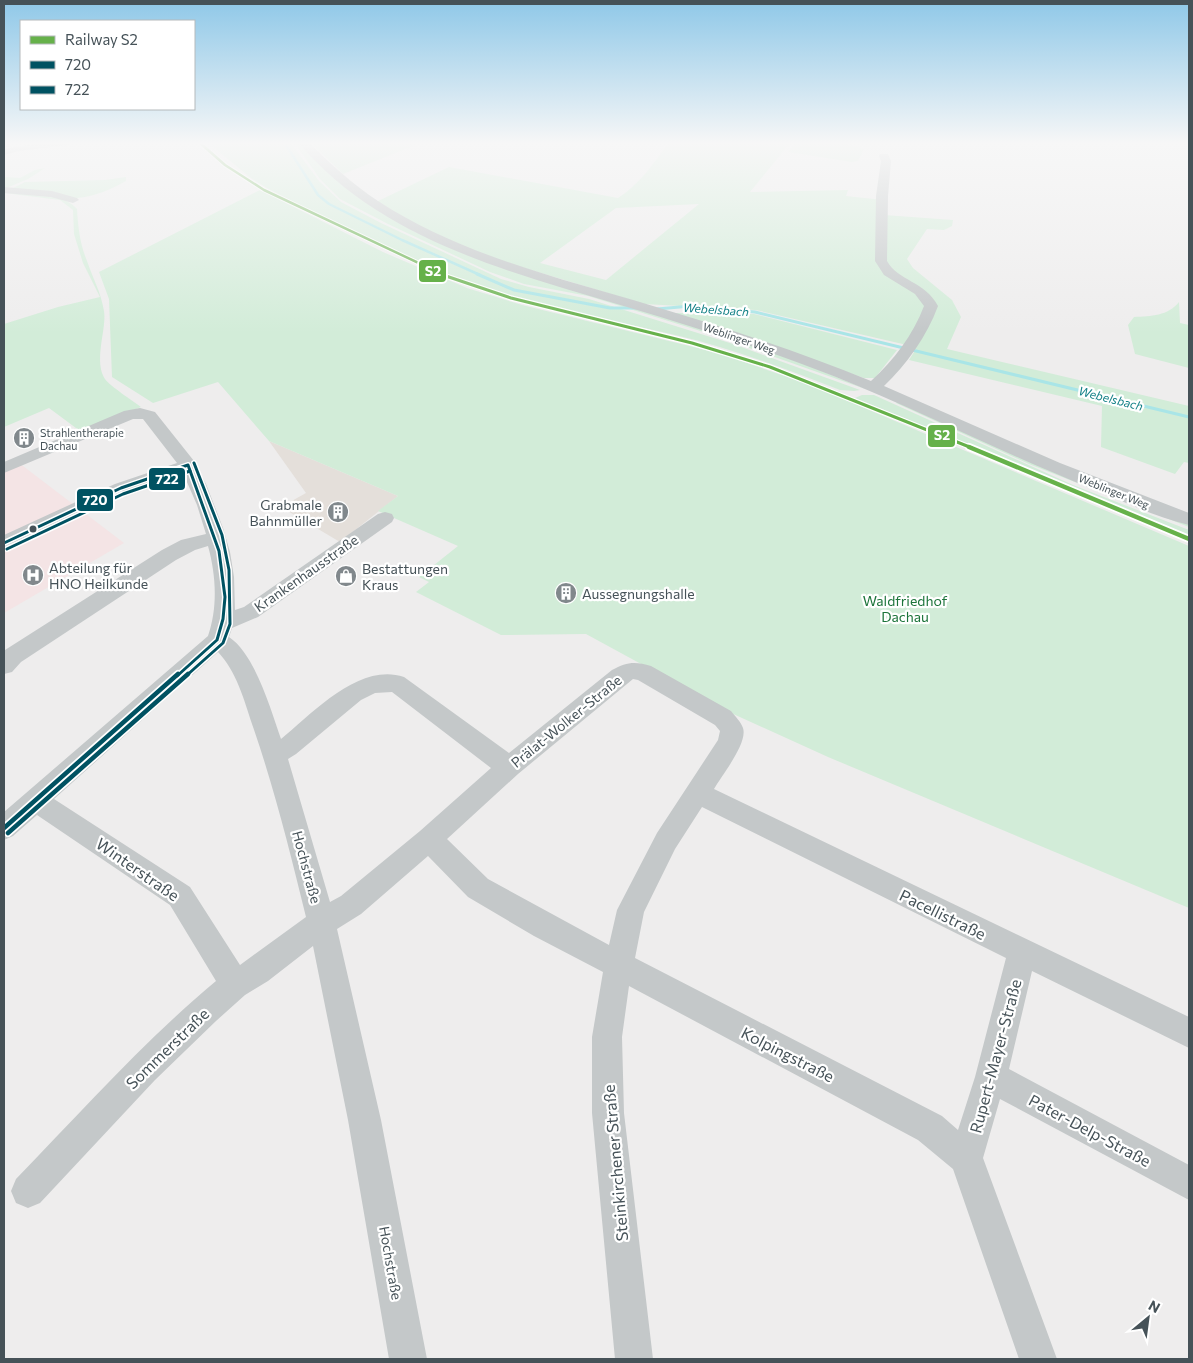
<svg xmlns="http://www.w3.org/2000/svg" width="1193" height="1363" viewBox="0 0 1193 1363" font-family="Commissioner,sans-serif">
<style>
.commercial{fill:#e4dfda}
.medical{fill:#f4e4e5}
.green{fill:#d2ecd8;fill-rule:evenodd}
.lines{fill:none;stroke-linecap:round;stroke-linejoin:round}
.stream-far1{stroke:#a9e5e7;stroke-width:2.5}
.stream{stroke:#a9e5e7;stroke-width:3}
.minor{fill:#c4c8c9;fill-rule:evenodd}
.bus-1-far1-casing{stroke:#fff;stroke-width:6}
.bus-1-casing{stroke:#fff;stroke-width:8}
.bus-2-far1-casing{stroke:#fff;stroke-width:6}
.bus-2-casing{stroke:#fff;stroke-width:8}
.bus-1-far1{stroke:#005262;stroke-width:3}
.bus-1{stroke:#005262;stroke-width:4.5}
.bus-2-far1{stroke:#005262;stroke-width:3}
.bus-2{stroke:#005262;stroke-width:4.5}
.rail-1-far2-casing{stroke:#fff;stroke-width:4.5}
.rail-1-far1-casing{stroke:#fff;stroke-width:5.5}
.rail-1-casing{stroke:#fff;stroke-width:8}
.rail-1-far2{stroke:#66b14a;stroke-width:2.5}
.rail-1-far1{stroke:#66b14a;stroke-width:3}
.rail-1{stroke:#66b14a;stroke-width:4.5}
.bus-dot{fill:#465258;stroke:#fff;stroke-width:2}
.labels{text-anchor:middle;dominant-baseline:central;stroke-width:4.5;stroke-linejoin:round;paint-order:stroke}
.far-street-label{font-size:11px;fill:#465258;stroke:#fff}
.far-poi-label{font-size:11px;fill:#465258;stroke:#fff;text-anchor:start}
.far-water-label{font-size:12px;font-style:italic;fill:#148187;stroke:#fff}
.poi-label{font-size:14px;fill:#465258;stroke:#fff;text-anchor:start}
.street-label{font-size:14px;fill:#465258;stroke:#fff}
.park-label{font-size:14px;fill:#1c743a;stroke:#fff}
.near-street-label{font-size:16px;fill:#465258;stroke:#fff}
.line-badge{stroke:#fff;stroke-width:2}
.badge-label{font-size:14px;text-anchor:middle;font-weight:bold;fill:#fff}
</style>
<rect width="100%" height="100%" fill="#eeeded"/>
<path class="commercial" d="M269 441 398 496 340 542 281 507 306 493Z"/>
<path class="medical" d="M19 463 124 543 4 613V469Z"/>
<path class="green" d="M207 142H290L319 181 341 202 381 223 501 279 529 287 589 299 733 344 860 390 854 391 840 390C786 369 731 348 675 335 613 320 548 310 487 289 411 264 338 225 267 188L251 178Z
M294 142H300L357 196 382 213 415 232 795 360 868 390 707 333 588 296 524 284 490 272 388 224 340 199 320 179Z
M310 142H423L343 174Z
M669 142H791L750 192 848 190 846 196 883 200 884 215 953 220 952 226 944 230 927 229 907 259 913 268 952 300 961 317 947 349 1189 406V463L1184 462 1175 474 1101 447 1102 406 909 360 916 349 907 345 756 310 644 304 478 254 439 238 376 202 449 167 618 198C639 185 655 162 669 142ZM699 204 606 280 540 263 616 208Z
M797 142H842L864 149 858 161 852 162 788 152Z
M45 168 28 179 4 189V177L20 178 35 170Z
M126 177V181C111 189 94 197 77 198 59 199 30 191 11 189L25 182 105 180Z
M260 190 383 252 467 288 522 305 718 353 808 384 1189 546V908L828 757 731 713 586 634 501 635 416 592 429 582 419 577 458 546 378 511 398 496 269 441 218 382 153 403 112 377 109 299 99 272Z
M4 191C23 192 65 193 77 209 78 227 80 244 87 261 93 279 101 292 104 311 107 329 93 361 105 379 110 386 133 401 141 407L80 431 49 408 4 427V324L58 307 100 297 83 263 74 234 73 210 60 200 4 193Z
M1179 302 1180 323 1189 325V368L1135 354 1128 325 1134 317C1151 316 1168 316 1179 302Z
M674 313 754 314 897 350 875 378H864Z
M862 395H874L1073 485 1189 530V535L855 398Z
M898 401 1144 508 1189 524V527L1029 464 896 403Z"/>
<g class="lines">
<path class="stream-far1" d="M284 142 318 195 329 204 402 240 480 275"/>
<path class="stream" d="M477 274 514 290 610 308H635
M657 309 691 306 755 312 1189 417"/>
<path class="minor" d="M45 142H73L68 145 19 151 4 155V149Z
M298 142H308C330 163 352 184 378 201 461 255 559 278 653 306 727 328 800 352 871 381 894 360 913 335 924 306L915 294 884 275 875 261 876 196 881 161 879 156 880 154H888L891 161 888 196 887 261C898 281 925 281 938 306 927 336 907 364 884 386L1060 463 1189 513V525C1156 517 1124 502 1093 489 1006 455 923 412 836 377 768 350 697 328 627 307 510 272 380 240 298 142Z
M4 187 52 191 77 198 79 200 73 203 51 197 4 193Z
M140 408 155 412 194 461 206 484 223 528 230 552 234 577 235 610 244 607 378 514 385 512 392 514 394 518 392 522 258 617 232 628 229 637C255 654 271 710 281 739 313 713 359 662 404 677L509 753 612 670C626 662 635 661 651 666L731 711C735 716 741 722 743 728 748 743 722 775 714 789L1189 1017V1048L1032 971 1009 1069 1189 1165V1200L1000 1099 983 1158 1057 1359H1019L953 1169 918 1140 629 986 622 1037 624 1113 653 1359H615L592 1113V1037L603 972 534 936 468 897 428 856 361 914 337 929 381 1120 427 1359H389L348 1120 313 946 268 981 245 995 216 1021 155 1080 40 1203 28 1208 16 1203 11 1191 16 1179C81 1112 144 1041 216 981L170 905 37 815 13 836 4 840V812L208 636C218 607 216 575 208 546L195 550 176 560 21 662 12 672 4 674 5 650 162 550 181 540 206 534 197 505 183 473 127 492 4 549V535L115 484 177 463 143 419H133L4 473V462L124 411ZM218 652C236 671 244 699 252 724 274 787 290 852 306 917L240 965 190 887 54 799ZM633 679 638 680 715 725 720 731 718 740 657 833 617 910 609 945 488 879 447 839 518 774ZM392 692 491 768 420 831 341 896 330 902 288 759 296 754 361 700 375 693ZM702 807 1006 958 975 1077 958 1130 942 1116 635 958 644 912 675 849Z"/>
<g class="bus-1-far1-casing">
<path id="bus-1-far1" d="M4 543 121 488 188 465
M177 676 217 640 223 619 225 597 219 551 188 465"/>
</g>
<g class="bus-1-casing">
<path id="bus-1" d="M4 828 178 674"/>
</g>
<g class="bus-2-far1-casing">
<path id="bus-2-far1" d="M7 549 123 494 190 471
M186 676 223 643 230 624 229 570 222 535 194 463"/>
</g>
<g class="bus-2-casing">
<path id="bus-2" d="M8 833 188 674"/>
</g>
<use href="#bus-1-far1" class="bus-1-far1"/>
<use href="#bus-1" class="bus-1"/>
<use href="#bus-2-far1" class="bus-2-far1"/>
<use href="#bus-2" class="bus-2"/>
<g class="rail-1-far2-casing">
<path id="rail-1-far2" d="M199 142 225 165 264 190 444 275"/>
</g>
<g class="rail-1-far1-casing">
<path id="rail-1-far1" d="M440 274 511 298 692 343 770 367 972 448"/>
</g>
<g class="rail-1-casing">
<path id="rail-1" d="M969 447 1189 539"/>
</g>
<use href="#rail-1-far2" class="rail-1-far2"/>
<use href="#rail-1-far1" class="rail-1-far1"/>
<use href="#rail-1" class="rail-1"/>
</g>
<linearGradient id="sky" x2="0" y2="1"><stop stop-color="#8fc8e8"/><stop offset="0.43" stop-color="#f7f7f7"/><stop offset="1" stop-color="#f7f7f7" stop-opacity="0"/></linearGradient>
<rect width="1193" height="333" fill="url(#sky)"/>
<defs>
<g id="building-disc" transform="scale(1.125)"><circle r="9.5" fill="#81888c" stroke="#fff"/><path d="M-4-6H4V6H1V3H-1V6H-4ZM-2.5-4.3h1.7v1.8h-1.7ZM.8-4.3h1.7v1.8H.8ZM-2.5-1h1.7V.8h-1.7ZM.8-1h1.7V.8H.8Z" fill="#fff"/></g>
<g id="hospital-disc" transform="scale(1.125)"><circle r="9.5" fill="#81888c" stroke="#fff"/><path d="M-5-5h3v3.5h4V-5h3V5h-3V1.5h-4V5h-3Z" fill="#fff"/></g>
<g id="shop-disc" transform="scale(1.125)"><circle r="9.5" fill="#81888c" stroke="#fff"/><path d="M-5-2.5h2.3a2.7 3.5 0 0 1 5.4 0H5L5.5 6h-11ZM-1.5-2.5h3a1.5 2.3 0 0 0-3 0Z" fill="#fff"/></g>
</defs>
<g fill-rule="evenodd">
<use href="#building-disc" x="24" y="438"/>
<use href="#building-disc" x="338" y="512"/>
<use href="#hospital-disc" x="33" y="575"/>
<use href="#shop-disc" x="346" y="576"/>
<use href="#building-disc" x="566" y="593"/>
</g>
<circle class="bus-dot" cx="33" cy="529" r="4.5"/>
<g class="labels">
<g class="far-street-label">
<text transform="translate(739 338) rotate(19)">Weblinger Weg</text>
<text transform="translate(1114 491) rotate(22)">Weblinger Weg</text>
</g>
<g class="far-poi-label">
<text x="40" y="432">Strahlentherapie<tspan x="40" dy="13">Dachau</tspan></text>
</g>
<g class="far-water-label">
<text transform="translate(716 309) rotate(4)">Webelsbach</text>
<text transform="translate(1111 398) rotate(14)">Webelsbach</text>
</g>
<g class="poi-label">
<text x="322" y="504" text-anchor="end">Grabmale<tspan x="322" dy="16">Bahnmüller</tspan></text>
<text x="49" y="567">Abteilung für<tspan x="49" dy="16">HNO Heilkunde</tspan></text>
<text x="362" y="568">Bestattungen<tspan x="362" dy="16">Kraus</tspan></text>
<text x="582" y="593">Aussegnungshalle</text>
</g>
<g class="street-label">
<text transform="translate(306 573) rotate(-35)">Krankenhausstraße</text>
<text transform="translate(566 721) rotate(-39)">Prälat-Wolker-Straße</text>
<text transform="translate(307 867) rotate(75)">Hochstraße</text>
<text transform="translate(391 1263) rotate(80)">Hochstraße</text>
</g>
<g class="park-label">
<text x="905" y="600">Waldfriedhof<tspan x="905" dy="16">Dachau</tspan></text>
</g>
<g class="near-street-label">
<text transform="translate(138 869) rotate(35)">Winterstraße</text>
<text transform="translate(943 914) rotate(26)">Pacellistraße</text>
<text transform="translate(167 1048) rotate(-44)">Sommerstraße</text>
<text transform="translate(788 1054) rotate(27)">Kolpingstraße</text>
<text transform="translate(995 1056) rotate(-75)">Rupert-Mayer-Straße</text>
<text transform="translate(1090 1130) rotate(28)">Pater-Delp-Straße</text>
<text transform="translate(615 1163) rotate(-95)">Steinkirchener Straße</text>
</g>
</g>
<g class="line-badge">
<rect x="418" y="259" width="29" height="24" rx="5" fill="#66b14a"/>
<rect x="927" y="424" width="29" height="24" rx="5" fill="#66b14a"/>
<rect x="148" y="467" width="38" height="24" rx="5" fill="#005262"/>
<rect x="76" y="488" width="38" height="24" rx="5" fill="#005262"/>
</g>
<g class="badge-label">
<text x="433" y="276">S2</text>
<text x="942" y="440">S2</text>
<text x="167" y="484">722</text>
<text x="95" y="505">720</text>
</g>
<rect width="1193" height="1363" fill="none" stroke="#465258" stroke-width="10"/>
<rect x="20" y="20" width="175" height="90" fill="#ffffff" stroke="#b5babc"/>
<rect x="30" y="36" width="25" height="8" fill="#66b14a" stroke="#b5babc"/>
<text x="65" y="45" font-size="15" fill="#465258">Railway S2</text>
<rect x="30" y="61" width="25" height="8" fill="#005262" stroke="#b5babc"/>
<text x="65" y="70" font-size="15" fill="#465258">720</text>
<rect x="30" y="86" width="25" height="8" fill="#005262" stroke="#b5babc"/>
<text x="65" y="95" font-size="15" fill="#465258">722</text>
<g transform="translate(1148 1318) rotate(29)" stroke="#ffffff" stroke-width="4" paint-order="stroke">
<path d="M0-4L9 19L0 12L-9 19Z" fill="#465258"/>
<text y="-8" font-size="14" font-weight="bold" text-anchor="middle" fill="#465258">N</text>
</g>
</svg>
